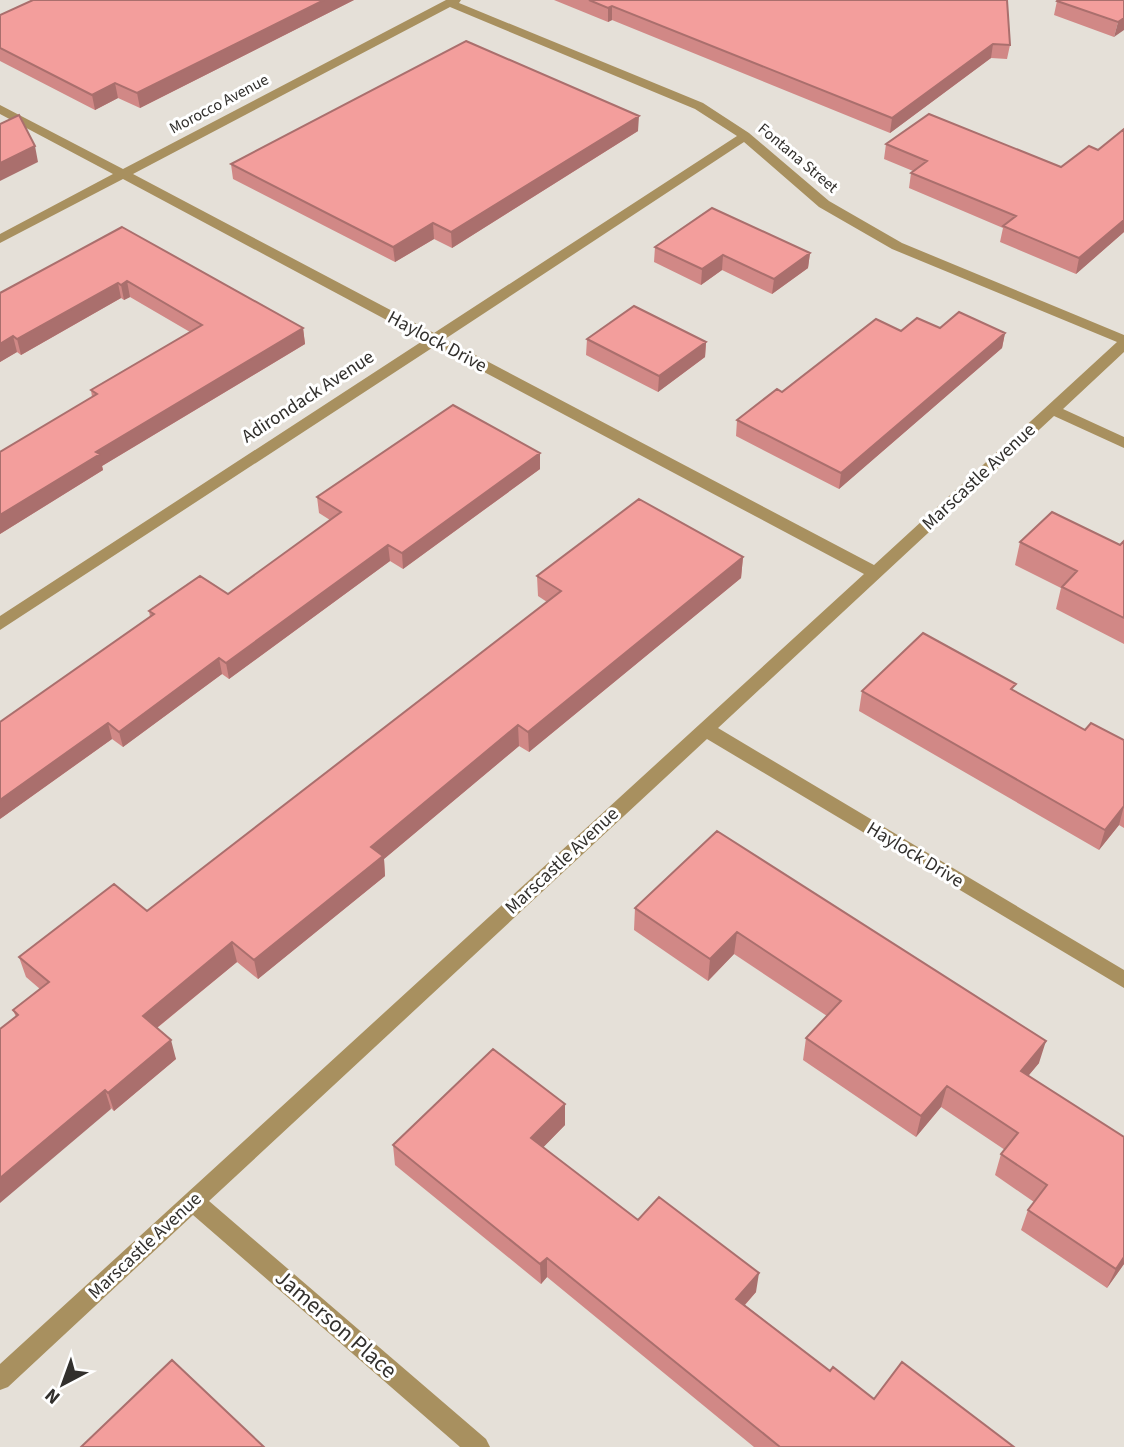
<svg xmlns="http://www.w3.org/2000/svg" width="1124" height="1447" viewBox="0 0 1124 1447" font-family="'Source Sans 3',sans-serif">
<style>
.lines{fill:none;stroke-linecap:round;stroke-linejoin:round}
.street{fill:#a8905f;fill-rule:evenodd}
.wall{fill:#d18886}
.shaded-wall{fill:#aa6f6d}
.building{fill:#f39e9c;stroke:#aa6f6d;stroke-width:2}
.labels{text-anchor:middle;dominant-baseline:central;stroke-width:6;stroke-linejoin:round;paint-order:stroke}
.far-street-label{font-size:16px;fill:#32302d;stroke:#fff}
.street-label{font-size:19px;fill:#32302d;stroke:#fff}
.near-street-label{font-size:23px;fill:#32302d;stroke:#fff}
</style>
<rect width="100%" height="100%" fill="#e5e0d8"/>
<g class="lines">
<path class="street" d="M446 0H461L459 3 703 103 749 133 829 201 902 243 1124 335V352L1063 409 1124 437V448L1054 416 718 728 1124 970V988L707 739 209 1201 486 1439 490 1447H460L193 1215 8 1387 0 1390V1364L864 574 435 346 0 630V616L424 340 123 179 0 243V234L113 174 0 114V105L123 169ZM450 7 695 109 737 136 434 333 133 174ZM744 142 819 207 892 249 1117 342 874 565 445 339Z"/>
</g>
<path class="wall" d="M33 0H354L140 108 118 98 95 110 0 61V15Z
M554 0H1007L1010 45 1007 59 991 58 890 133 612 20 608 22Z
M1124 0 1114 37 1054 15 1057 1Z
M1124 129V232L1076 274 1000 242 1003 228 909 188 911 173 913 171 884 159 886 144 1061 167 1098 150Z
M638 131 452 248 434 239 395 262 233 179 231 164Z
M122 227 303 328 305 344 102 466 103 470 0 534V452L92 397 91 390 190 332 130 297 124 300 121 298 21 355 17 352 0 362V293Z
M655 247 810 253 808 268 772 294 722 270 701 285 654 262Z
M940 328 1005 333 1002 348 839 489 736 436 737 420 782 392 901 331Z
M587 339 706 342 705 357 658 392 586 355Z
M540 469 403 569 390 561 229 679 222 674 123 747 112 739 0 819 150 617 149 611 228 594 330 520 319 513 317 497Z
M1124 541V644L1056 609 1061 588 1015 565 1020 542 1120 545Z
M743 557 741 578 529 752 519 746 384 859 385 876 258 979 237 962 157 1028 176 1059 114 1111 16 1017 13 1010 40 989 26 977 19 957 147 911 547 602 538 596 537 576Z
M862 691H1015L1085 730 1124 740V828L1119 825 1099 850 859 711Z
M717 831 1039 1063 1028 1076 1124 1137V1264L1107 1288 1021 1230 1028 1210 1034 1202 995 1175 1001 1154 1005 1150 941 1107 916 1137 803 1060 806 1038 827 1016 734 954 708 981 634 930 635 908Z
M565 1125 543 1147 638 1220 756 1292 745 1305 830 1371 874 1399 1014 1447H754L547 1277 541 1284 395 1165 393 1145Z"/>
<path class="shaded-wall" d="M324 0H354L140 108 137 93Z
M612 6V20L608 22V8Z
M1124 18V30L1114 37 1118 22Z
M993 44 991 58 890 133 892 118Z
M115 83 118 98 95 110 92 95Z
M639 116 638 131 452 248 451 232Z
M35 146 38 162 0 181V163Z
M1124 220V232L1076 274 1079 258Z
M433 223 434 239 395 262 393 247Z
M810 253 808 268 772 294 774 279Z
M723 255 722 270 701 285 702 269Z
M127 281 130 297 124 300 121 285Z
M118 283 121 298 21 355 17 339Z
M303 328 305 344 102 466 103 470 0 534V515L96 452Z
M1005 333 1002 348 839 489 841 473Z
M13 336 17 352 0 362V344Z
M706 342 705 357 658 392 659 376Z
M540 453V469L403 569 402 553Z
M388 545 390 561 229 679 226 663Z
M743 557 741 578 529 752 528 732Z
M219 658 222 674 123 747 119 732Z
M108 723 112 739 0 819V800Z
M518 725 519 746 384 859 385 876 258 979 254 960 371 847Z
M1124 806 1119 825 1099 850 1105 830Z
M737 932 734 954 708 981 710 959Z
M232 942 237 962 148 1035 143 1016Z
M171 1040 176 1059 114 1111 108 1093Z
M1046 1041 1039 1063 1014 1093 1021 1071Z
M947 1086 941 1107 916 1137 921 1116Z
M105 1090 111 1109 0 1203V1178Z
M565 1104V1125L532 1159 531 1138Z
M1124 1257V1264L1107 1288 1116 1269Z
M547 1258V1277L541 1284 540 1264Z
M759 1273 756 1292 733 1318 736 1299Z"/>
<path class="building" d="M33 0H324L137 93 115 83 92 95 0 48V15Z
M589 0H1007L1010 45 993 44 892 118 612 6 608 8Z
M1058 0H1124V18L1118 22 1057 1Z
M466 41 639 116 451 232 433 223 393 247 231 164Z
M929 114 1061 167 1089 146 1098 150 1124 129V220L1079 258 1003 226 1016 216 911 173 927 161 886 144Z
M19 115 35 146 0 163V124Z
M712 208 810 253 774 279 723 255 702 269 655 247Z
M122 227 303 328 96 452 100 454 0 515V452L97 394 91 390 202 325 127 281 121 285 118 283 17 339 13 336 0 344V293Z
M634 306 706 342 659 376 587 339Z
M959 312 1005 333 841 473 737 420 777 389 782 392 876 319 901 331 917 318 940 328Z
M453 405 540 453 402 553 388 545 226 663 219 658 119 732 108 723 0 800V722L154 614 149 611 200 576 228 594 341 512 317 497Z
M639 499 743 557 528 732 518 725 371 847 383 856 254 960 232 942 143 1016 171 1040 108 1093 105 1090 0 1178V1029L18 1015 13 1010 49 982 19 957 114 884 147 911 561 591 537 576Z
M1052 512 1120 545 1124 541V618L1062 587 1077 571 1020 542Z
M923 633 1016 684 1011 689 1085 730 1091 723 1124 740V806L1105 830 862 691Z
M717 831 1046 1041 1021 1071 1124 1137V1257L1116 1269 1028 1210 1047 1185 1001 1154 1018 1133 947 1086 921 1116 806 1038 841 1001 737 932 710 959 635 908Z
M493 1049 565 1104 531 1138 638 1220 659 1197 759 1273 736 1299 830 1371 833 1367 874 1399 902 1362 1014 1447H780L547 1258 540 1264 393 1145Z
M172 1360 264 1447H81Z"/>
<g class="labels">
<g class="far-street-label">
<text transform="translate(219 104) rotate(-28)">Morocco Avenue</text>
<text transform="translate(798 158) rotate(40)">Fontana Street</text>
</g>
<g class="street-label">
<text transform="translate(437 342) rotate(28)">Haylock Drive</text>
<text transform="translate(308 397) rotate(-33)">Adirondack Avenue</text>
<text transform="translate(979 477) rotate(-43)">Marscastle Avenue</text>
<text transform="translate(915 855) rotate(31)">Haylock Drive</text>
<text transform="translate(562 861) rotate(-43)">Marscastle Avenue</text>
<text transform="translate(145 1246) rotate(-43)">Marscastle Avenue</text>
</g>
<g class="near-street-label">
<text transform="translate(336 1324) rotate(41)">Jamerson Place</text>
</g>
</g>
<g transform="translate(63 1384) rotate(221)" stroke="#ffffff" stroke-width="5" paint-order="stroke">
<path d="M0-5L12 26L0 18L-12 26Z" fill="#32302d"/>
<text y="-10" font-size="19" font-weight="bold" text-anchor="middle" fill="#32302d">N</text>
</g>
</svg>
